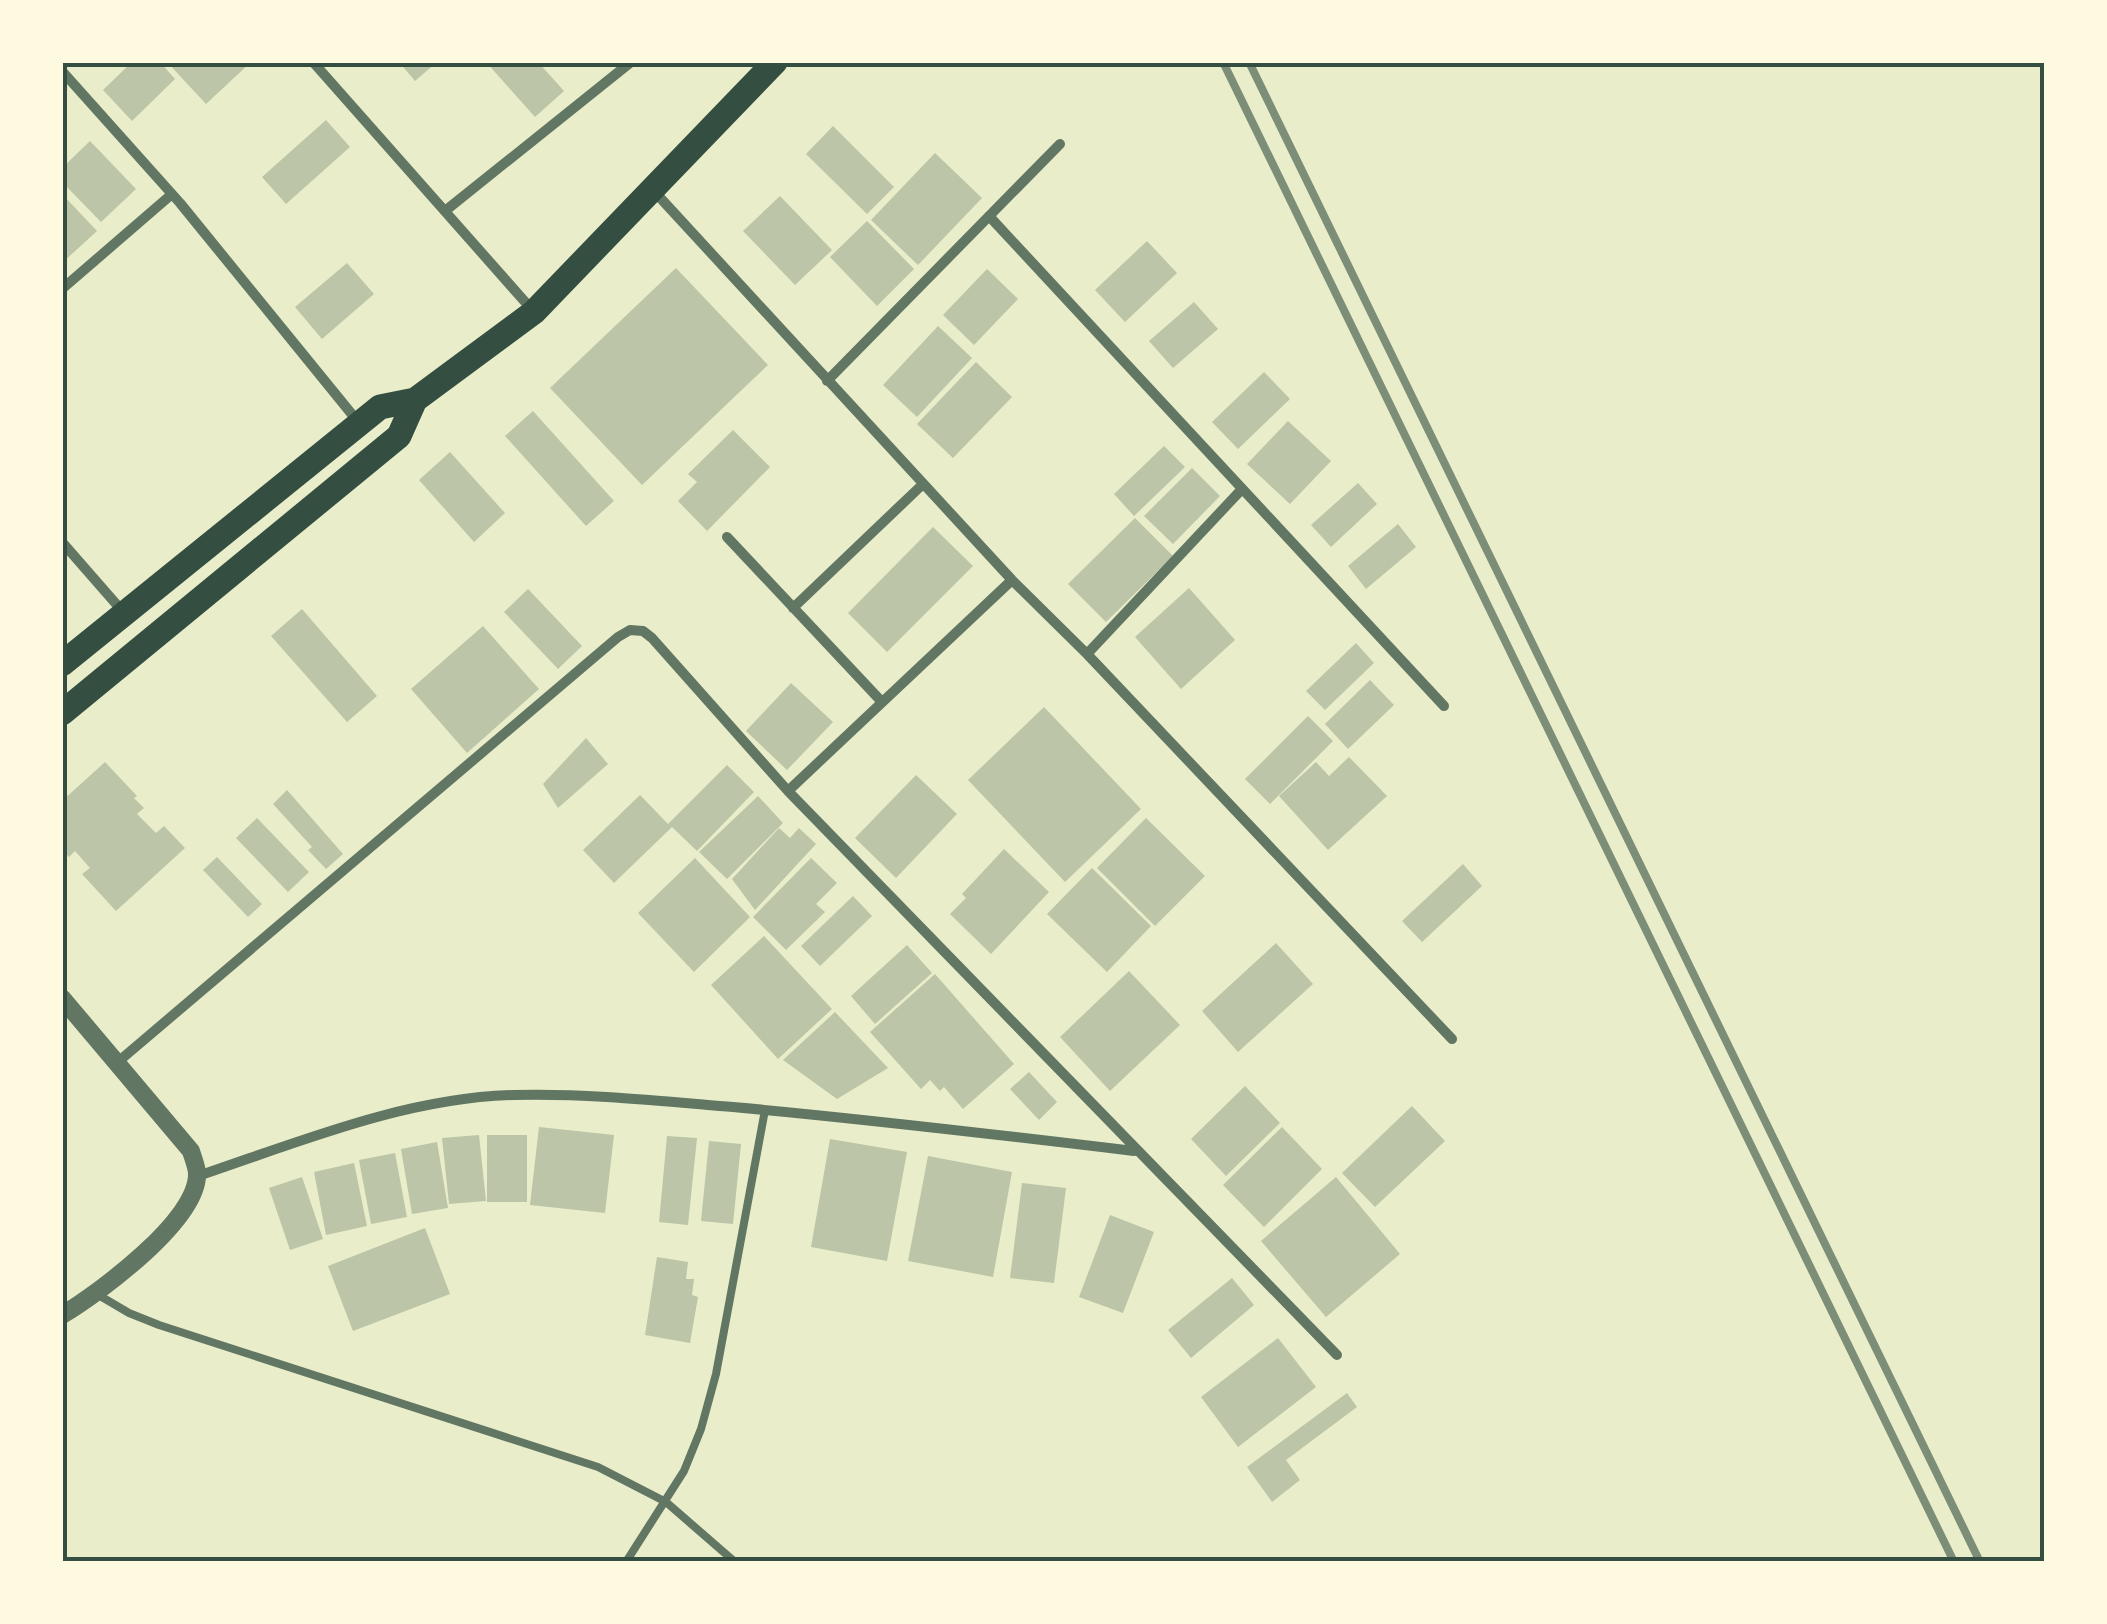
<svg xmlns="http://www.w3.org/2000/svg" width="2107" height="1624" viewBox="0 0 2107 1624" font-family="'IBM Plex Sans',sans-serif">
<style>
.building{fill:#bcc5a7}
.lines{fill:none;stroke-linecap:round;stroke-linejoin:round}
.service{stroke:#617663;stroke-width:8}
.minor{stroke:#617663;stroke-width:10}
.tertiary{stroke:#617663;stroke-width:18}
.primary{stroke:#344e41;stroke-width:25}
.rail{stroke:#7c8e77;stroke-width:8}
.neatline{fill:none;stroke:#344e41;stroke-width:4}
</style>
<rect width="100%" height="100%" fill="#e9edc9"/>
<path class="building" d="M132 62H160L175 79 132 121 103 90Z
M167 62H251L206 104Z
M399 62H437L415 81Z
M486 62H538L564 91 535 117Z
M326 120 350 147 286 204 262 177Z
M833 126 894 187 867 214 806 154Z
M90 141 136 189 101 222 62 182V168Z
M935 153 982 198 918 265 871 220Z
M62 194 97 231 62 263Z
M780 196 832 250 795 285 743 231Z
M867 221 914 269 877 306 830 257Z
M1147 241 1177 273 1125 322 1095 290Z
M347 263 374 294 322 339 295 307Z
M676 268 768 365 642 485 550 388Z
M987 269 1018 299 974 345 943 315Z
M1194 302 1218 329 1173 368 1149 341Z
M938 326 972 358 917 417 883 385Z
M976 362 1012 397 953 458 917 424Z
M1264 372 1290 399 1238 449 1212 422Z
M533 411 614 501 586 526 505 436Z
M1288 421 1331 461 1290 504 1247 464Z
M733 430 770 467 707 531 678 501 697 482 688 474Z
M1164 446 1185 467 1134 516 1114 494Z
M450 452 505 513 474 542 419 480Z
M1192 468 1220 496 1173 544 1144 516Z
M1358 483 1377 504 1331 547 1311 525Z
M1135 518 1173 556 1106 622 1068 584Z
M1398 524 1416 547 1366 589 1348 566Z
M933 527 973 566 887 652 848 613Z
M1189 588 1235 640 1181 689 1135 637Z
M528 589 582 646 558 669 504 612Z
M302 609 377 696 347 722 271 636Z
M483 626 539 689 467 753 411 689Z
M1356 643 1374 663 1325 710 1306 691Z
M1370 680 1394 705 1348 749 1325 724Z
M791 683 833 722 787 770 746 731Z
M1044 707 1141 809 1065 882 968 780Z
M1308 716 1333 741 1270 804 1245 779Z
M586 738 608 764 558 808 543 784Z
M1349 757 1387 796 1328 850 1279 796 1316 762 1329 776Z
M105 762 137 796 134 798 144 808 137 814 156 833 164 826 185 848 116 911 82 874 90 868 75 851 69 857 62 849V801Z
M727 765 754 792 697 851 672 827 614 883 583 850 640 795 668 824Z
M916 775 957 814 896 878 855 838Z
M287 790 343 854 326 869 308 850 312 847 273 804Z
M758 796 783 823 727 879 699 852Z
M257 818 309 872 288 892 236 838Z
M1146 818 1205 876 1155 926 1097 868Z
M779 828 790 838 799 828 816 844 755 910 732 879Z
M1004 849 1049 892 991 954 950 914 966 898 962 894Z
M217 857 262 904 248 917 203 870Z
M695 858 750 917 694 972 638 913Z
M811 858 837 883 816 904 825 912 786 950 753 917Z
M1463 864 1482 886 1422 942 1402 921Z
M1092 868 1151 926 1107 972 1047 914Z
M853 896 872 916 820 966 801 946Z
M764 936 832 1009 778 1059 711 985Z
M1276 943 1313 984 1238 1052 1202 1011Z
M907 945 932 973 875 1024 851 996Z
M1129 971 1180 1025 1110 1091 1060 1037Z
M935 974 1014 1064 963 1109 944 1087 940 1091 930 1080 921 1089 870 1032Z
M835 1012 888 1068 837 1099 783 1060Z
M1029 1072 1057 1102 1039 1120 1010 1089Z
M1245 1086 1280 1123 1226 1176 1191 1139Z
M1412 1106 1445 1141 1375 1207 1342 1173Z
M539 1127 614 1135 605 1213 530 1205Z
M1282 1127 1322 1169 1264 1227 1223 1185Z
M479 1135 486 1201 449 1204 442 1138Z
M487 1135H527V1202H487Z
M667 1136 697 1138 688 1225 659 1222Z
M830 1139 907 1152 887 1261 811 1247Z
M709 1141 741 1144 733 1224 701 1221Z
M437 1142 448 1208 412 1214 401 1149Z
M395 1153 407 1217 371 1224 359 1160Z
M928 1156 1012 1172 993 1277 908 1261Z
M354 1163 367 1226 326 1235 314 1172Z
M302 1177 323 1239 290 1250 269 1188Z
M1336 1177 1400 1254 1326 1317 1261 1241Z
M1022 1183 1066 1188 1054 1283 1010 1278Z
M1110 1215 1154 1232 1123 1313 1079 1297Z
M425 1228 450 1294 353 1331 328 1266Z
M657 1257 688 1262 686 1279H694L692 1295 698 1297 690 1343 645 1335Z
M1232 1278 1254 1305 1191 1358 1168 1330Z
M1278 1338 1316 1387 1238 1447 1201 1397Z
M1347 1393 1357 1407 1286 1460 1300 1480 1272 1502 1247 1467Z"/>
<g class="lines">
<path class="service" d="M95 1293 129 1313 159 1325 598 1467 666 1502 735 1562
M626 1562 684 1471 701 1429 716 1374 765 1110"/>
<path class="minor" d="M313 62 534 312
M62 71 180 203 359 423
M653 190 1012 580 1087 654 1452 1039
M445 211 631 62
M989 216 1444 706
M62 289 172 194
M827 381 1060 144
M727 537 882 702
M62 542 124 613
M793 608 923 484
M1087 654 1242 489
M788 791 1012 580
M119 1061 618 637 630 630 643 631 652 638 788 791 1337 1355
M198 1176C299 1142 405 1098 513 1095 586 1093 661 1101 733 1107 867 1119 1001 1135 1134 1151"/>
<path class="tertiary" d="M62 998 191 1151C193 1158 197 1167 197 1174 198 1220 99 1293 62 1315"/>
<path class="primary" d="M62 664 380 407 415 400 534 312 775 62
M62 713 399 436 415 400"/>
<path class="rail" d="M1223 62 1954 1562
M1249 62 1980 1562"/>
</g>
<rect width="2107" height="1624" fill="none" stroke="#fefae0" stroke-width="130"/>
<rect x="65" y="65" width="1977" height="1494" class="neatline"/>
</svg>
